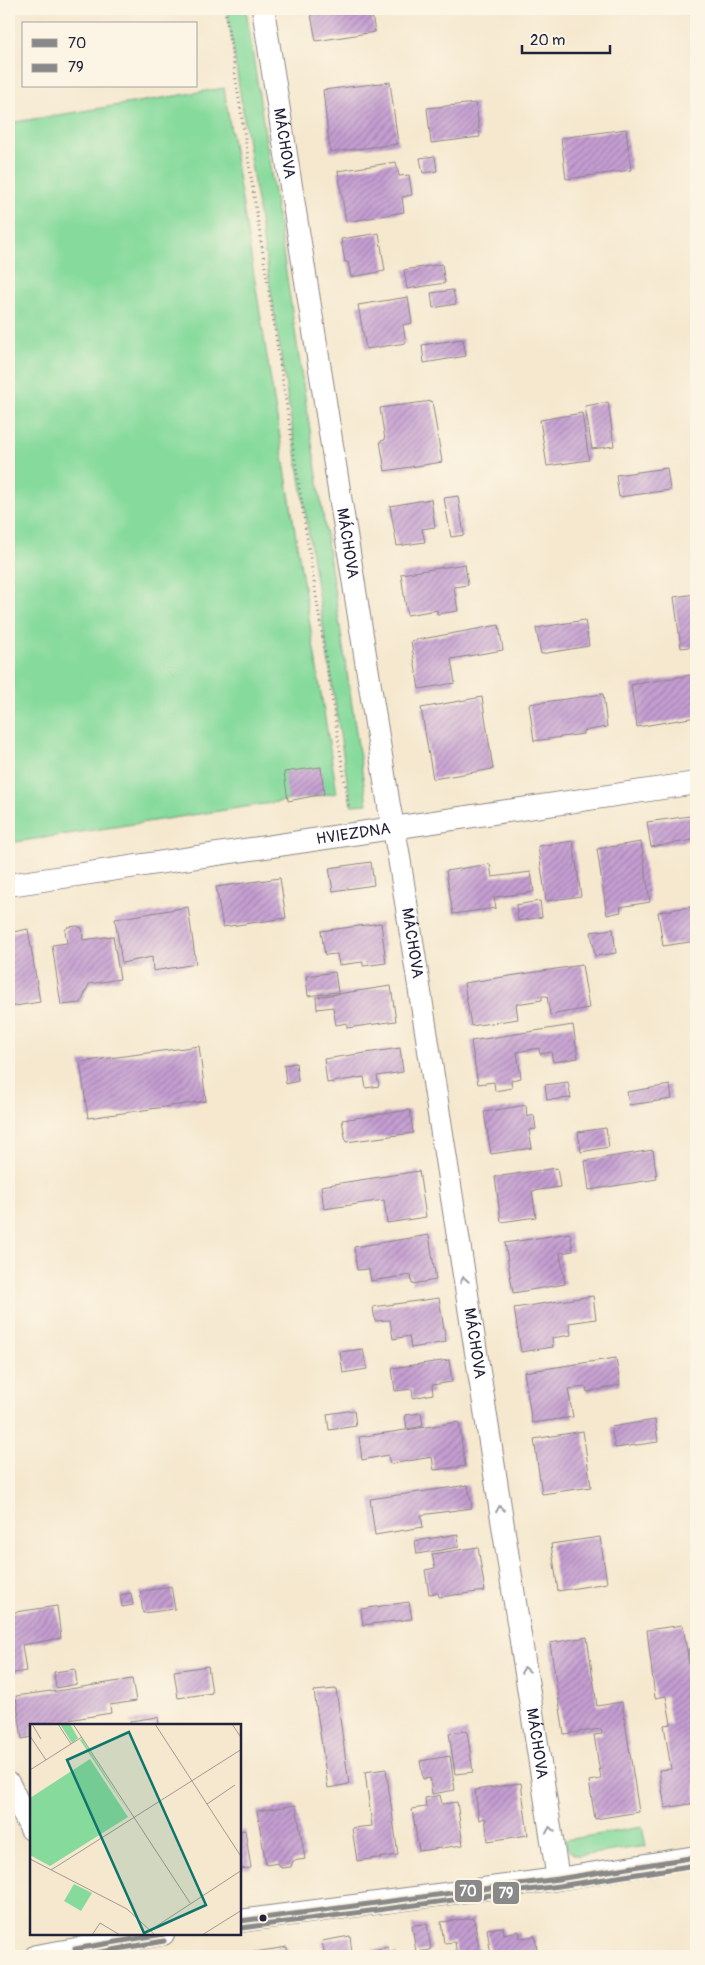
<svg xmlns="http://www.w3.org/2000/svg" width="705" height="1965" viewBox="0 0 705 1965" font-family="Pangolin,sans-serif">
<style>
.green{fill:#86da9c;stroke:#547e6c}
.building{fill:url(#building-hatch)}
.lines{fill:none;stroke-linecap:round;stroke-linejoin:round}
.street-casing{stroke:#8c8585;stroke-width:24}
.path{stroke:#8c8585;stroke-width:3;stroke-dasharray:1 4;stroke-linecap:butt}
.street{stroke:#fff;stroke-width:22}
.bus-1-casing{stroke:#fcf5e5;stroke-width:9}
.bus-2-casing{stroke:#fcf5e5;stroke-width:9}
.bus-1{stroke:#898989;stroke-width:5}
.bus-2{stroke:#898989;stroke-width:5}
.oneway{stroke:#9c9ca7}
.bus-dot{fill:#22223b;stroke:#fcf5e5;stroke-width:2}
.labels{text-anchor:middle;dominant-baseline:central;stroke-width:5;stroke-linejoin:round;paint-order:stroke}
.street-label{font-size:16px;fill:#22223b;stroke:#fcf5e5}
.inset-road{fill:none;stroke:#a19994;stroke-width:1}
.view{fill:#0f766e;fill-opacity:0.15;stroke:#0f766e;stroke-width:2.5}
.inset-edge{fill:none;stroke:#22223b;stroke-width:2.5}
.line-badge{stroke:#fcf5e5;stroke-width:2}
.badge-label{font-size:14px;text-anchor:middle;font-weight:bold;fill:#fff}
</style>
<defs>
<pattern id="building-hatch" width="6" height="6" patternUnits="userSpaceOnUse" patternTransform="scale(1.25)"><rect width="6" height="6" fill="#c49ed1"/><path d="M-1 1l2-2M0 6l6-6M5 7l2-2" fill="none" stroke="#9f80ab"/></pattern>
</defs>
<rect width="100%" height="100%" fill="#fcf5e5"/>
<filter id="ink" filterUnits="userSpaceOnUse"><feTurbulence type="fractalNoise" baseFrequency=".02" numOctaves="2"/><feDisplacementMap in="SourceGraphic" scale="10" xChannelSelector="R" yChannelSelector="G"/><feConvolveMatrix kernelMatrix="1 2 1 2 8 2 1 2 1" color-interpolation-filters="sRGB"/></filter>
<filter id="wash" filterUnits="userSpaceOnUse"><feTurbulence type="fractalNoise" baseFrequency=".0096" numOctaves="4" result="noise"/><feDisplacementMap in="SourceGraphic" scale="20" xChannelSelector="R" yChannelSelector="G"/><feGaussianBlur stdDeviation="1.12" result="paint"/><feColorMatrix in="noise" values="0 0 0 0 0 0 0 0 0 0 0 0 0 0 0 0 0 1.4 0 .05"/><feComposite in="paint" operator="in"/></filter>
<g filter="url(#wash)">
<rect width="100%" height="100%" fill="#f5e8cf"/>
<path class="green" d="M227 9H246L367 804 351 805Z
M224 88 337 793 9 843V123Z
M642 1827 646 1846 578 1856C569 1853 567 1849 565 1840Z"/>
<g id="blocks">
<path class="building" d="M310 9H371L375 32 316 41Z
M390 82 398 144 330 152 323 90Z
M476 103 480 137 431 143 427 108Z
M626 129 631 170 566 179 561 138Z
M435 156 437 171 423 173 420 158Z
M396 162 399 176 409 175 412 195 402 197 404 212 346 222 338 171Z
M379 233 385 271 351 277 348 262H345L341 239Z
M442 264 445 283 407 289 404 270Z
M453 290 456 304 433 308 431 293Z
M408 297 412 323 403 325 406 343 366 349 358 305Z
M463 339 466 356 424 363 422 345Z
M432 401 442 462 385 471 380 441 385 440 380 408Z
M608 402 614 446 592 449 585 406Z
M582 413 589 460 547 466 540 420Z
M667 468 670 490 619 497 616 475Z
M458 496 464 535 451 537 444 498Z
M431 499 435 527 422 529 425 542 397 546 390 506Z
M465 564 468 585 454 587 458 611 437 614V610L407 615 401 574Z
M696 594V646L681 648 674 597Z
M585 620 589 646 541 654 536 628Z
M499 625 503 650 451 659 455 683 419 689 411 641Z
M696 674V717L637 727 631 685Z
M603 694 607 727 583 731V734L534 741 529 704Z
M482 697 493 769 433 779 421 708Z
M321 767 324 794 288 801 284 772Z
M690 816 693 840 651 847 647 822Z
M573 841 581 896 546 901 538 846Z
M641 842 650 902 620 907 621 912 607 915 597 849Z
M371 862 374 885 333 891 329 868Z
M490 864 492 877 531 872 534 892 494 897 496 908 453 914 446 871Z
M280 878 286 918 223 927 216 887Z
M540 901 542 917 518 921 516 905Z
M696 906V941L663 946 658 912Z
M188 907 196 964 153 971 152 957 122 963 115 919Z
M381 923 386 963 363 966V962L339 965 337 954 325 955 321 931Z
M77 926 82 928 83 940 113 936 120 979 89 984 81 1003 61 1005 52 945 67 943 65 930 68 927Z
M28 929 40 1002 9 1007V933Z
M613 929 616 953 595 956 591 932Z
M582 965 589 1008 550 1015 547 996H542V1000L516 1004 518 1019 471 1026 464 983Z
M335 972 338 992 308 996 306 976Z
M391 986 396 1021 347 1028V1023L336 1025 333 1007 317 1009 316 997Z
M573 1025 578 1058 553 1062 551 1052 540 1054 539 1048 517 1052 521 1078 511 1080 512 1088 495 1091 494 1082 478 1084 471 1041Z
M199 1046 206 1101 88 1118 80 1062Z
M400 1048 403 1072 377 1076 379 1086 366 1088 364 1077 327 1083 324 1059Z
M296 1063 298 1081 286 1084 284 1065Z
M568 1082 571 1098 547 1100 545 1085Z
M670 1085 672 1099 629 1105 627 1092Z
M526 1105 527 1117 534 1115 536 1129 529 1130 532 1148 491 1154 484 1112Z
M410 1110 413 1133 346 1142 342 1120Z
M606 1128 609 1147 581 1152 578 1132Z
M653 1150 657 1179 589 1190 585 1161Z
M557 1168 560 1187 532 1191 536 1217 501 1222 495 1177Z
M419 1171 426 1217 387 1223 384 1200 324 1209 321 1186Z
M570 1233 573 1251 560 1253 565 1284 513 1293 505 1243Z
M429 1235 436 1280 412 1284 411 1275 371 1281 369 1269 357 1270 354 1247Z
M593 1296 596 1319 569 1323 571 1335 552 1338 553 1347 521 1352 514 1308Z
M439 1298 446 1342 411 1348 409 1336 393 1339 390 1320 375 1321 373 1307Z
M363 1349 367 1369 343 1373 340 1352Z
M616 1358 620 1385 587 1392 586 1387 568 1389 573 1417 532 1423 524 1372Z
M449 1360 452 1382 432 1385 433 1394 413 1398 412 1389 395 1391 392 1368Z
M354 1410 356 1426 329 1430 327 1414Z
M421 1413 423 1426 407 1429 405 1415Z
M655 1420 658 1442 615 1448 611 1427Z
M459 1422 465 1466 434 1470 432 1457 390 1464 388 1455 362 1460 359 1437Z
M583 1431 591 1487 542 1494 534 1439Z
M468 1485 472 1508 421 1515 423 1527 375 1535 370 1499Z
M458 1534 459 1547 417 1554 415 1541Z
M600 1537 607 1583 558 1591 551 1544Z
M478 1547 485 1591 439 1597 438 1593 429 1594 425 1570 435 1568 432 1554Z
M171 1586 175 1609 143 1613 140 1592Z
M131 1593 133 1605 122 1607 120 1595Z
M409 1602 412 1619 363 1625 361 1609Z
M57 1606 61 1638 22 1645 26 1671 9 1674V1613Z
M683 1625 696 1710V1803L665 1808 659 1770 671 1769 664 1725 671 1724 666 1696 655 1698 647 1630Z
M587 1637 597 1706 622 1702 639 1812 595 1819 589 1781 601 1779 594 1735 602 1734 601 1729 564 1734 550 1643Z
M696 1647V1666H691L688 1649Z
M208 1666 212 1693 178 1698 174 1671Z
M75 1669 77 1684 56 1688 54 1672Z
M132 1679 136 1701 110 1705 111 1713 56 1722V1725H31V1737L22 1739 16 1696 51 1691V1692Z
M336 1689 349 1784 328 1788 314 1691Z
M158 1717 159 1725H131L130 1721Z
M467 1731 473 1772 455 1774 449 1733Z
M450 1756 455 1790 432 1794 430 1778 423 1779 420 1761Z
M386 1769 398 1855 357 1861 352 1828 372 1826 365 1772Z
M521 1783 528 1835 488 1841 485 1818 479 1820 475 1790Z
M440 1795 442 1804 457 1802 463 1845 419 1851 412 1809 426 1807 425 1798Z
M296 1805 305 1859 293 1861 291 1867 281 1868 278 1863 266 1865 257 1811Z
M245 1830 251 1868 240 1869V1831Z
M474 1918 480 1956H457L455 1942 444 1943 441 1922Z
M427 1924 431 1950 416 1952 412 1925Z
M503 1927 504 1934 519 1931 520 1938 535 1936 538 1956H491L487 1929Z
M350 1936 352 1954 325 1956 322 1941Z
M287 1947 288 1956H235V1955Z
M388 1947 389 1955 397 1954V1956H364L363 1952Z"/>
</g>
</g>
<g filter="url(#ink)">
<use href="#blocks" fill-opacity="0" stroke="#8c8585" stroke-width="1"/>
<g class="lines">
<g class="street-casing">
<g id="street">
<path id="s1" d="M263 9 389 806 398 851 558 1879"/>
<path id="s2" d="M9 885 696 783"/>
<path d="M9 1784 31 1829"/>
<path d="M240 1921 558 1879 696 1857"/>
<path d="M36 1956 163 1934"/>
</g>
</g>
<path class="path" d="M225 9 349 808"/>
<use href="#street" class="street"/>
<g class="bus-1-casing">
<path id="bus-1" d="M240 1921 558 1879 696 1857
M77 1956 75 1949 163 1934"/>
</g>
<g class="bus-2-casing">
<path id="bus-2" d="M241 1928 559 1886 696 1865
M84 1955 164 1941"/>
</g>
<use href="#bus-1" class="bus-1"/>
<use href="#bus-2" class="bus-2"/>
</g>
<defs><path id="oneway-chevron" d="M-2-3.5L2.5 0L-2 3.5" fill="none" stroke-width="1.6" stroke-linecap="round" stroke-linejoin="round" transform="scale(1.25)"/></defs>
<g class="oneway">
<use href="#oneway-chevron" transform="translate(464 1280) rotate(-99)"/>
<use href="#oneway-chevron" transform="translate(500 1509) rotate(-99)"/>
<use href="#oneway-chevron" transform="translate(525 1670) rotate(-99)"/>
<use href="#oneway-chevron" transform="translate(550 1830) rotate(-99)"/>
</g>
</g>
<circle class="bus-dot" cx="263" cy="1918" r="4.5"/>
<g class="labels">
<g class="street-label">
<text stroke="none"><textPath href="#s1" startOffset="136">MÁCHOVA</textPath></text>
<text stroke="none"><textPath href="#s1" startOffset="541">MÁCHOVA</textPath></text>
<text stroke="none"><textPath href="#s2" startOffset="348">HVIEZDNA</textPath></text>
<text stroke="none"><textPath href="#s1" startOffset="946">MÁCHOVA</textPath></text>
<text stroke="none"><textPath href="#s1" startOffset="1351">MÁCHOVA</textPath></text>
<text stroke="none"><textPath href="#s1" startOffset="1756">MÁCHOVA</textPath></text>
</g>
</g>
<g transform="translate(30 1724)">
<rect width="211" height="211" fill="#f5e8cf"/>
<path d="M30 0H40L48 14 42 19ZM52 15 101 92 50 16ZM60 35 98 93 20 142 0 131V74Z" fill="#86da9c"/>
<path d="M44 160 62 169 51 187 34 177Z" fill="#86da9c"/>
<path class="inset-road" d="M2 0 11 15M28 0 41 20M43 0 160 179M125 0 212 134M202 0 212 15M0 12 16 36M0 46 52 13M177 80 205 61M0 135 97 185 125 211M21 146 212 25M62 211 70 199 90 211M113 211 212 146M172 211 212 186"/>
<path class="view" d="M99 8 176 181 114 209 37 36Z"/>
<rect width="211" height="211" class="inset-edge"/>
</g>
<g class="line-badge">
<rect x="454" y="1879" width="29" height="24" rx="5" fill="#898989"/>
<rect x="492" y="1881" width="28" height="24" rx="5" fill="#898989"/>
</g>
<g class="badge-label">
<text x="468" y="1896">70</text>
<text x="506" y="1898">79</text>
</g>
<rect width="705" height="1965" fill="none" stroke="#fcf5e5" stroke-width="30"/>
<rect x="22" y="22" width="175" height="65" fill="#fcf5e5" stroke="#a5a1a1"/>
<rect x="32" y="39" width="25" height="8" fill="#898989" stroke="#a5a1a1"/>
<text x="68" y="48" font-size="15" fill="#22223b">70</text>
<rect x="32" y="64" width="25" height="8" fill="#898989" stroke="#a5a1a1"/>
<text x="68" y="72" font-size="15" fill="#22223b">79</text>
<path d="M522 45v8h88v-8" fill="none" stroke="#22223b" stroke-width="2.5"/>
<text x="530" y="45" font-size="15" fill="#22223b" stroke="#fcf5e5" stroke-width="4" paint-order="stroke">20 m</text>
</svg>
